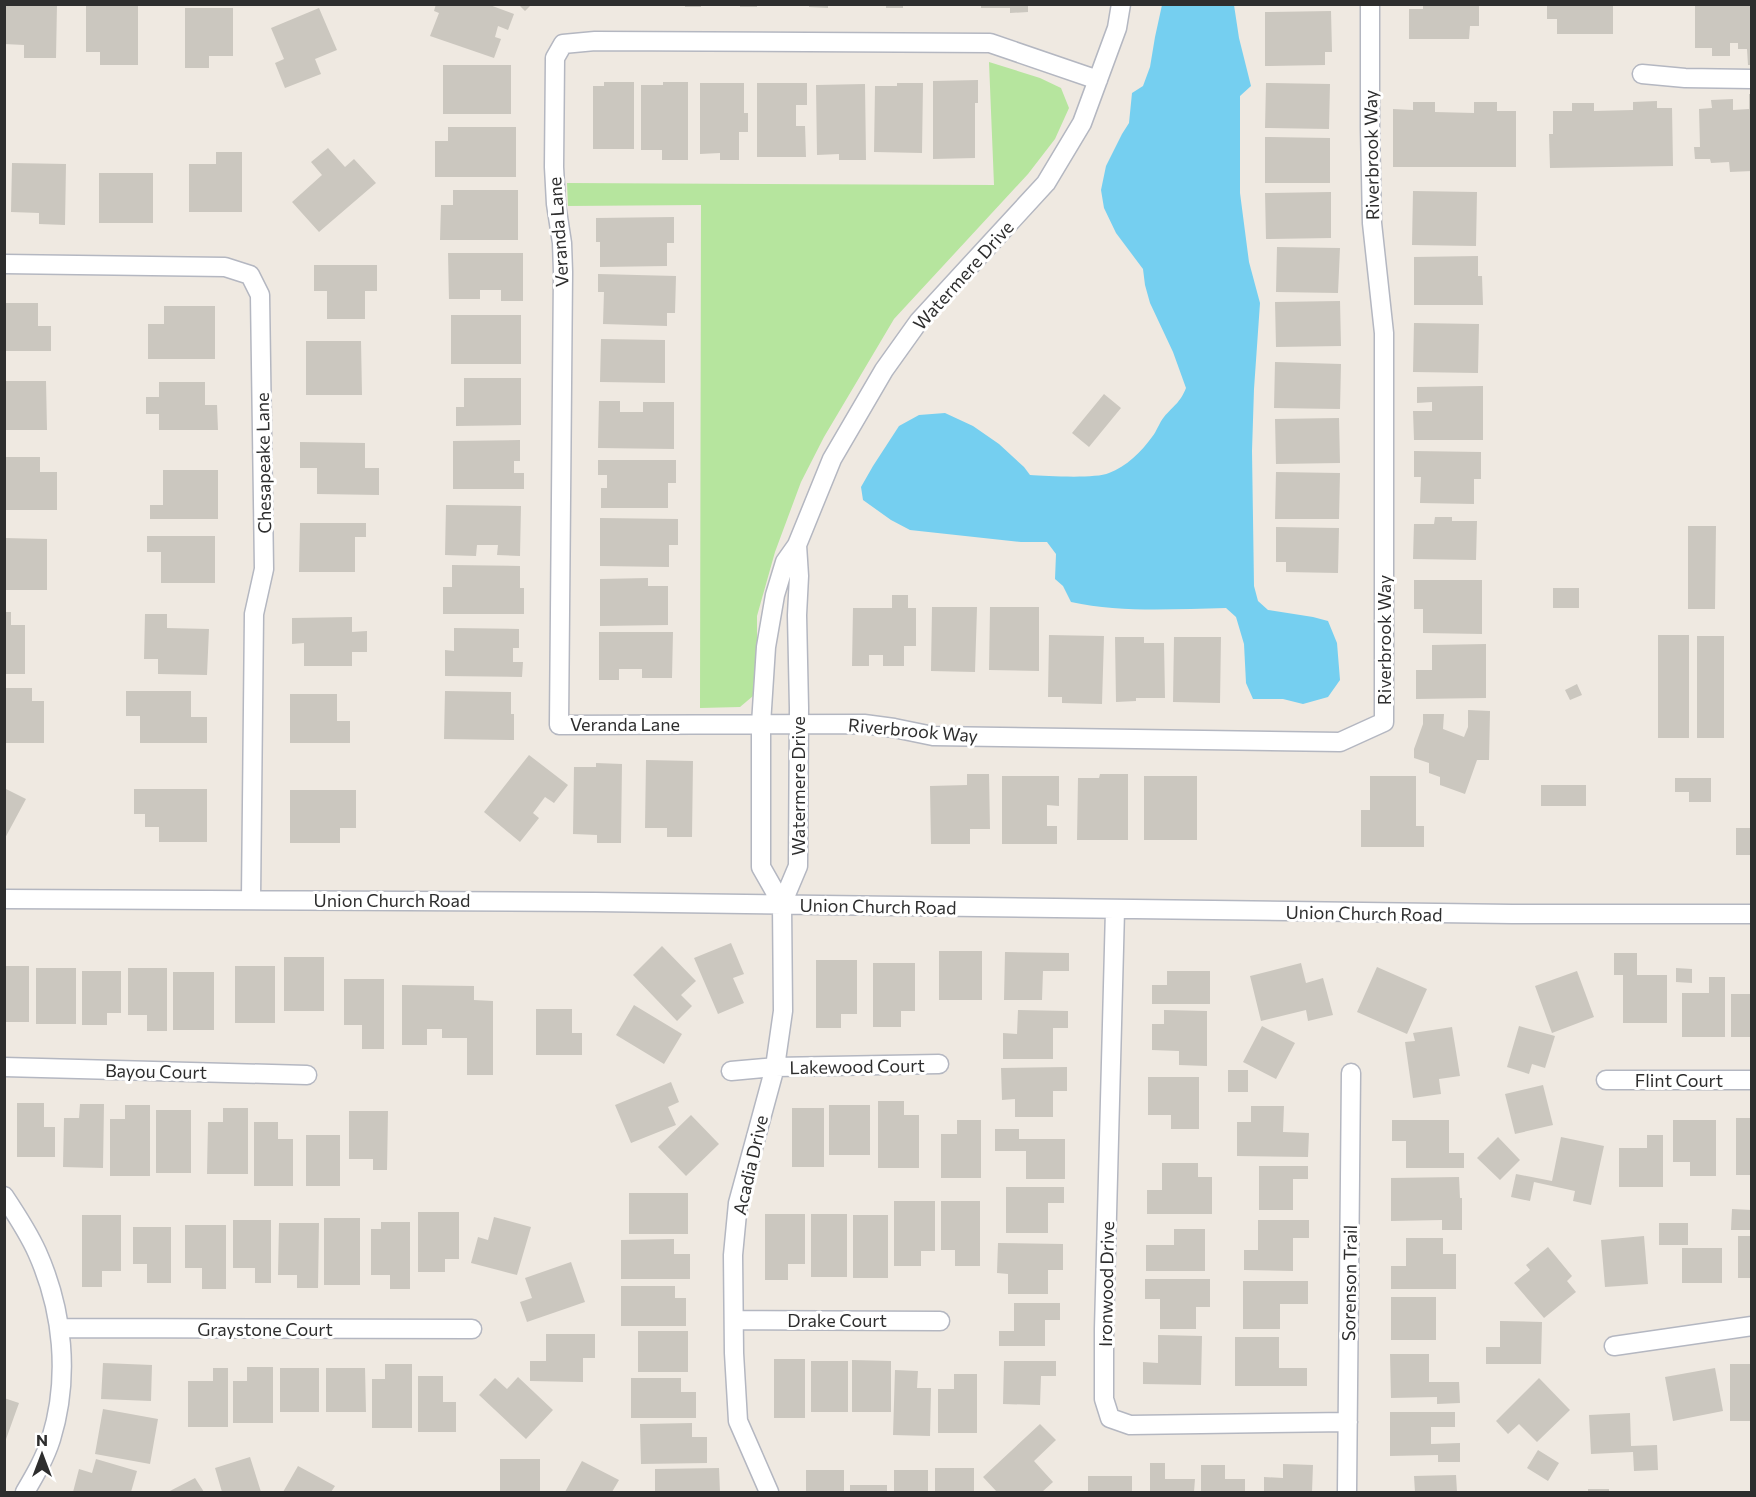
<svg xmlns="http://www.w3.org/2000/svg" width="1756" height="1497" viewBox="0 0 1756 1497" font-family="Commissioner,sans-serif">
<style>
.green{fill:#b6e59e}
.water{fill:#75cff0}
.building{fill:#cbc7bf}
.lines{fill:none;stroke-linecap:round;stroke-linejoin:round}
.minor-casing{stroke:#b4b7c1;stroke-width:21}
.minor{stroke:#fff;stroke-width:18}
.labels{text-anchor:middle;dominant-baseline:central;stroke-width:6;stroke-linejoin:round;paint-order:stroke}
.street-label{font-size:18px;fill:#2e2e2e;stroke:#fff}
</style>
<rect width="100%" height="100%" fill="#efe9e1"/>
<path class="green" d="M989 62 1040 78 1061 88 1069 108 1055 139 1028 174 894 319 824 437 801 482 775 552 757 616V670L753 696 740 707 700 708 701 205 568 206 567 183 994 185Z"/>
<path class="water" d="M1162 5H1234L1239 38 1251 86 1240 96V193L1249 262 1260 303 1254 389 1252 451 1254 586 1258 601 1268 610 1313 617 1328 621 1337 643 1340 680 1328 697 1303 704 1283 699H1253L1246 683 1244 644 1236 617 1226 608C1175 609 1121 613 1071 602L1063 586 1055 579 1056 554 1047 542H1021L910 530 891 520 863 500 861 487 873 466 899 426 919 415 945 413 973 426 999 444 1024 467 1030 475C1047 476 1095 479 1109 473 1126 467 1142 451 1152 437 1157 431 1159 423 1164 417 1174 405 1180 403 1186 388L1173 352 1150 303 1145 285 1143 269 1116 233 1104 208 1101 190 1106 166 1122 134 1129 123 1132 93 1143 86 1150 67 1155 37Z"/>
<path class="building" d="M4 4H57L56 58H24V45L4 44Z
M86 4H138V65H100V52H86Z
M436 4H487L514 14 508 30 498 26 495 37 501 39 494 58 430 36 439 13 434 11Z
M518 4H532L525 11Z
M685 4H701V7H685Z
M740 4H757V7H740Z
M809 4H828V8L809 7Z
M886 4H903V8H886Z
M981 4H1028V12L1010 13V8H981Z
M1423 4H1479V26H1470L1469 39H1409V9H1423Z
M1547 4H1613V34H1557V19H1547Z
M1695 4H1752V65H1748L1747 49H1738V43H1730V56H1712V48H1695Z
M185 8H233V56H209V68H185Z
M319 8 337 50 315 59 321 74 285 88 275 63 284 59 271 28Z
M1331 11 1332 52H1325V65L1265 66V12Z
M443 65H511V114H443Z
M978 80V103H975V158L933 159V81Z
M604 82H634V149H593V86H604Z
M663 82H688V160H662V150H641V85H663Z
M700 83H744V113H748V132H739V160H720V153L700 154Z
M757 83H807V105H796V126H805L806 157H757Z
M897 83H923L922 153 874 152 875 86H897Z
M1266 83 1330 84 1329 129 1265 128Z
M865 84 866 160H839V154L817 155 816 85Z
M1749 94H1752V171L1730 172 1729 162 1711 163 1710 159H1695L1694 147H1700L1699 109 1712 108 1711 100 1733 99V110L1749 109Z
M1657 101V108H1672L1673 166 1550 168 1549 134H1553V111H1572V103H1594V111L1633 110V102Z
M1413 102H1435V112L1474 113V102H1497V111H1516V167H1393V109L1413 110Z
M448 127H516V177H435V141H448Z
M1265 137 1330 138V183H1265Z
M328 148 345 167 354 159 376 183 319 232 292 202 322 175 311 162Z
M216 152H242V212H189V164H216Z
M12 163 66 164 65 225 39 224V213L11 212Z
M99 173H153V223H99Z
M453 190H518V240H440L441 205H453Z
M1413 191 1477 192 1476 246 1412 245Z
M1331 192V238L1266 239 1265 193Z
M674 217V243H667V266L600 267V242H596V218Z
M1277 247 1340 248 1338 293 1276 292Z
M448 253H523V301H501V290H480V299H449Z
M1478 256V276H1482L1483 305H1414V257Z
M314 265H377V291H365V319H327V291H314Z
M598 274 676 276 675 313H667V326L603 324 604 292H598Z
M1340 301 1341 346 1276 347 1275 302Z
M4 303H38V326H51V351H4Z
M164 306H215V359H148V324H164Z
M451 315H521V364H451Z
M1414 323 1479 324 1478 373 1413 372Z
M601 339 665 340V383L600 382Z
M306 341H361L362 395H306Z
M1275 362 1341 364 1340 409 1274 408Z
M464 378H521V425L456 426V407H464Z
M4 381H46L47 430H4Z
M159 382H205V405H217L218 430H159V414H146V397H159Z
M1483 386V440H1414L1413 411H1432V402L1417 403V387Z
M1104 394 1121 408 1089 447 1072 433Z
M599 401H620V412H643V402H674V449L598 448Z
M1339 418 1340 463 1276 464 1275 419Z
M520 440V461H514V473H524V489H453V441Z
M300 442 365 443V468H379V495L317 494V468H300Z
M1414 451 1481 452V479H1474V504L1420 503 1421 477H1414Z
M4 457H40V472H57V510H4Z
M598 460H676V483H668V508H601V488H607V475H598Z
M163 470H218V519H150V505H163Z
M1276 472 1340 473 1339 519H1275Z
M446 505 521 506 520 556 497 555 498 545H477L476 556 445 555Z
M1435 517H1452V521H1477L1476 560 1413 559 1414 524H1434Z
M600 518 678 519V545H669V567L600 566Z
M300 523H366V537H355V572H299Z
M1688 526H1716L1715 609H1688Z
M1276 527 1339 528 1338 573 1286 572V562H1276Z
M147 536H215V583H161V552H147Z
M4 538 47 539V590H4Z
M452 565 520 566V588H524V614H443V587H452Z
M648 578V586H668V625L600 626V579Z
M1414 580H1482V634L1423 633V609H1414Z
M1553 588H1579V608H1553Z
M892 595H908V608H916V646H904V666H883V655H869V666H852L853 608H892Z
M932 607H977L975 672 931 671Z
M990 607H1039V671L989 670Z
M4 612H11V625H25V674H6Z
M145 614H167V628L209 629 207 675 158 674V659H144Z
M352 617V632L367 631V652H352V666H304V643L292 644V618Z
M454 628 519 629V648H513V662H523L522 677 445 676V650L454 651Z
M599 632H673L672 678H642V669H619V680H599Z
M1049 635 1104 636 1102 704 1062 703V697H1048Z
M1658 635H1689V738H1658Z
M1697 636H1724V738H1697Z
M1115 637H1144V643H1164L1165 698H1136V701L1116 702Z
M1174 637H1221L1220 703 1173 702Z
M1486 644V698L1416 699V670H1432V645Z
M1577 684 1582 695 1570 700 1565 690Z
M4 688H32V701H44V743H4Z
M126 691H191V717H207V743H140V716H126Z
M445 691 511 692V714H514V740L444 739Z
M290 694H337V721H350V743H290Z
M1468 710 1490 711 1489 760H1477L1465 794 1440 785V777L1429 773V763L1414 758V749L1423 724V714H1444L1443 729 1464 737 1468 727Z
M529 755 568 785 554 803 545 797 533 813 539 818 520 842 484 812Z
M646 760 693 761 692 837H667V828H645Z
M596 763 622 764 621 843H597V835L573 834 574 767H596Z
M967 774H989L990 829H970V844H931L930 786 967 785Z
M1100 774H1128V840H1077L1078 778H1099Z
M1002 776H1059V806L1047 805V826H1057V844H1002Z
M1144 776H1197V840H1144Z
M1370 776H1416V826H1424V847H1361V810H1370Z
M1675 778H1711V802H1689V792H1675Z
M1541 785H1586V806H1541Z
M4 788 26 799 4 840Z
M134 789H207V842H159V827H145V814H134Z
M290 790H356V828H340V843H290Z
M1736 828H1752V855H1736Z
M731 943 744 974 733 978 744 1003 718 1014 694 958Z
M662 946 696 981 681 995 692 1006 677 1021 633 975Z
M939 951H982V1000H939Z
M1005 952 1069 953V971H1043L1042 1000H1004Z
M1614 953H1637V975H1667V1023H1623V975H1614Z
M284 957H324V1011H284Z
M816 960H857V1014H841V1028H816Z
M873 963H915V1011H901V1027H873Z
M1301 963 1306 983 1323 978 1333 1015 1308 1021 1306 1010 1261 1021 1250 976Z
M4 966H29V1022H4Z
M235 966H275V1023H235Z
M1377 967 1427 989 1407 1034 1357 1012Z
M36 968H76V1024H36Z
M128 968H167V1031H147V1015H128Z
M1676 968 1692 969V983L1676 982Z
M82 971H121V1013H107V1025H82Z
M1167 971H1210V1004H1152V985H1167Z
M1577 971 1594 1017 1552 1033 1535 986Z
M173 972H214V1030H173Z
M1709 977H1725V1037H1682V993H1709Z
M344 979H384V1049H362V1025H344Z
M402 985 474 986V1000L493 1001V1075H467V1038H442V1029H427V1045H402Z
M1731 994H1752V1037H1731Z
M634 1005 682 1034 664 1064 616 1035Z
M536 1009H572V1033H582V1055H536Z
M1018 1010 1068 1011V1028H1053V1059H1003V1033L1017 1034Z
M1164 1010 1207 1011V1066L1179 1065V1051L1152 1050V1024H1164Z
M1262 1026 1295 1043 1276 1079 1243 1062Z
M1519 1026 1555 1036 1545 1068 1532 1064 1529 1074 1507 1067Z
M1452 1027 1460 1076 1439 1079 1441 1094 1413 1098 1405 1042 1415 1041 1413 1033Z
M1067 1067V1091H1053V1117H1015V1099L1002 1100 1001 1068Z
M1228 1070H1248V1092H1228Z
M1148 1077H1199V1129H1171V1115H1148Z
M671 1082 679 1102 668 1107 676 1125 631 1143 615 1105Z
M1543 1085 1553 1125 1515 1134 1505 1094Z
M878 1101H904V1115H919V1168H878Z
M17 1103H44V1127H55V1157H17Z
M80 1104H104L103 1168 63 1167 64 1118H79Z
M125 1105H150V1176H110V1119H125Z
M829 1105H870V1155H829Z
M1251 1106H1284L1283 1132 1309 1133 1308 1157 1237 1156V1122H1251Z
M223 1108H248V1174H207L208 1122H223Z
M792 1108H824V1167H792Z
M156 1110H191V1173H156Z
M349 1111H388L387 1170H373V1159H349Z
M691 1115 719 1144 686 1176 658 1147Z
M1736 1118H1752V1175H1736Z
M957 1120H981V1178H941V1134H957Z
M1392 1120H1449V1153H1464V1168H1406V1141H1392Z
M1673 1120H1716V1176H1690V1162H1673Z
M254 1122H278V1139H293V1186H254Z
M995 1129H1019V1139H1065V1179H1026V1151H995Z
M306 1135H340V1186H306Z
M1647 1135H1663V1187H1619V1148H1647Z
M1498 1137 1520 1160 1500 1180 1477 1158Z
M1561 1137 1604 1146 1591 1205 1573 1201 1575 1191 1534 1182 1530 1201 1511 1197 1516 1174 1552 1181Z
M1162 1163H1198V1177H1212V1214H1147V1190H1162Z
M1259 1166H1308V1179H1293V1210H1259Z
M1459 1177 1460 1198H1462V1230H1442V1220L1391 1221V1178Z
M1006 1187H1064V1203H1048V1233H1006Z
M629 1193H688V1234H629Z
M894 1201H935V1251H921V1266H894Z
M941 1201H980V1266H955V1250H941Z
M1732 1209 1752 1210 1751 1230H1731Z
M418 1212H459V1259H445V1272H418Z
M765 1214H805V1264H788V1280H765Z
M811 1214H847V1277H811Z
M82 1215H121V1271H102V1287H82Z
M853 1215H888V1278H853Z
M494 1217 531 1227 517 1275 471 1263 478 1237 488 1240Z
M324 1218H360V1285H324Z
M233 1220H271V1283H255V1268H233Z
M1258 1220H1309V1238H1293V1271L1244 1270V1250H1258Z
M381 1222H410V1289H390V1275H371V1229H381Z
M279 1223H319L318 1288H297V1275H278Z
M1659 1223H1688V1245H1659Z
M185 1225H226V1289H202V1268H185Z
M133 1227H171V1283H147V1264H133Z
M1174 1229H1205V1271H1146V1245H1174Z
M1644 1236 1648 1284 1605 1287 1601 1240Z
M1738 1236H1752V1278H1738Z
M1406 1238H1443V1254H1456V1289H1391V1266H1406Z
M674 1239V1254H690V1279H621V1240Z
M998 1243 1063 1244V1270H1048V1294H1008V1274L997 1273Z
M1548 1247 1572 1276 1567 1281 1576 1292 1544 1318 1514 1283 1530 1270 1526 1265Z
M1682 1248H1722V1283H1682Z
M571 1262 585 1302 527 1322 520 1302 532 1298 525 1278Z
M1145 1279H1210V1307H1196V1329H1160V1299H1145Z
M1243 1281H1308V1304H1280V1329H1243Z
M621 1286H675V1298H686V1326H621Z
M1391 1297H1436V1340H1391Z
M1014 1303H1060V1320H1045V1346H999V1331H1014Z
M1500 1321 1542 1322 1541 1364H1486V1347H1500Z
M638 1331H688V1372H638Z
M546 1334H595V1358H583V1382L530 1381V1361H546Z
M1158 1335 1202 1336 1201 1385 1143 1384V1362L1158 1363Z
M1235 1337H1279V1368H1307V1386H1235Z
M1390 1354H1429V1382H1459L1460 1403 1437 1404V1397L1391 1398Z
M774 1359H805V1418H774Z
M852 1360 891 1361V1412H852Z
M811 1361H848V1412H811Z
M1004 1361H1056V1376H1041L1040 1405 1003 1404Z
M103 1363 152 1365 151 1401 101 1399Z
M385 1364H412V1428H372V1379H385Z
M1730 1364H1752V1421H1730Z
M247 1367H273V1423H233V1381H247Z
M213 1368H228V1427H188V1381H213Z
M280 1368H319V1412H280Z
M326 1368H365L366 1412H326Z
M1715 1368 1723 1411 1673 1421 1665 1377Z
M895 1370 918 1371 917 1388H931L930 1436 893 1435Z
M954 1374H977V1433H938V1389H954Z
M418 1376H443V1402H456V1432H418Z
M518 1377 553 1410 526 1439 479 1395 495 1378 507 1389Z
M631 1378H681V1392H696V1418H631Z
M1539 1378 1570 1410 1537 1442 1519 1424 1508 1434 1496 1421Z
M4 1398 19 1403 5 1442H4Z
M103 1409 158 1419 150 1464 95 1454Z
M1390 1412H1455V1427H1431V1444L1460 1443V1462H1438V1455L1390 1456Z
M1630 1413 1631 1446 1657 1445 1658 1470 1634 1471 1633 1452 1591 1454 1589 1415Z
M692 1423V1437H707V1463L641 1464 640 1424Z
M1040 1424 1056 1440 1034 1461 1053 1482 1042 1492H997L983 1477Z
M1538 1450 1559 1463 1548 1481 1527 1468Z
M250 1457 261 1492H222L215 1468Z
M96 1459 137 1471 131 1492H73L79 1469 92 1473Z
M500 1459H540V1492H500Z
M582 1461 619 1480 612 1492H565Z
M1150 1463H1165V1479H1195L1194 1492H1150Z
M1283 1464 1313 1465 1312 1492H1264V1477L1283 1478Z
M1201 1465H1225V1479H1245V1492H1201Z
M298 1466 335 1486 331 1492H283Z
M719 1468 720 1492H655V1469Z
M935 1468H974V1492H935Z
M806 1470H844V1492H806Z
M894 1470H928V1492H894Z
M1456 1475 1457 1492H1415L1414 1476Z
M1088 1476H1132V1492H1088Z
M195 1478 204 1492H168Z
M850 1485H887V1492H850Z
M1588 1489H1609V1492H1588Z"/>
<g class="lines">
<g class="minor-casing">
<path id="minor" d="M1642 74 1685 78 1752 79
M1098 80 990 43 595 41 563 44 555 58 554 167 556 204 562 243 563 272 559 725 864 724 894 728 933 736 1340 742 1384 722V333L1372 223 1370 128V4
M4 264 225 267 250 275 260 295 264 569 254 614 251 899
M4 899 595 902 1512 914H1752
M782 904 761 867V724L766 647 775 595 785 562 797 545 832 459 884 370 919 321 1046 183 1082 123 1117 28 1121 4
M1115 910 1104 1329V1399L1110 1418 1130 1425 1348 1422
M4 1067 307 1075
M731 1071 775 1067 939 1064
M1606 1080H1752
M4 1196C16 1214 28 1232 37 1252 63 1310 70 1377 51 1439 45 1458 35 1475 25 1492
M734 1320 940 1321
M59 1328 472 1329
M1614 1346 1752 1326
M769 1492 738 1421 734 1353 733 1255 738 1203 775 1067 783 1011 782 904 798 866 799 708 797 615 799 576 797 545
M1347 1492 1351 1073"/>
</g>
<use href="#minor" class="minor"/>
</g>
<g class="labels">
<g class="street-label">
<text transform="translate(1371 155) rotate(-91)">Riverbrook Way</text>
<text transform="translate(558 232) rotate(-94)">Veranda Lane</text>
<text transform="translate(963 275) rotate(-48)">Watermere Drive</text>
<text transform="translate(263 463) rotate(-91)">Chesapeake Lane</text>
<text transform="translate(1384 640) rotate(-90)">Riverbrook Way</text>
<text x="625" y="724">Veranda Lane</text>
<text transform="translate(913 730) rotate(5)">Riverbrook Way</text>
<text transform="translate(798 786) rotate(-90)">Watermere Drive</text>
<text x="392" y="900">Union Church Road</text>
<text transform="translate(878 906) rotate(1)">Union Church Road</text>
<text transform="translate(1364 913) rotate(1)">Union Church Road</text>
<text transform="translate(857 1066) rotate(-1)">Lakewood Court</text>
<text transform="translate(156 1071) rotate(1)">Bayou Court</text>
<text x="1679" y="1080">Flint Court</text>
<text transform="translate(750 1165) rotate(-77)">Acadia Drive</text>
<text transform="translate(1349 1283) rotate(-89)">Sorenson Trail</text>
<text transform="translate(1106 1284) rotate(-89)">Ironwood Drive</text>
<text x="837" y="1320">Drake Court</text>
<text x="265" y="1329">Graystone Court</text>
</g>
</g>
<rect width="1756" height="1497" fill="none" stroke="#2e2e2e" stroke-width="12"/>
<g transform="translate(42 1455)" stroke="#ffffff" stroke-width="4.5" paint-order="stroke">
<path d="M0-4.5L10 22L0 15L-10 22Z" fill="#2e2e2e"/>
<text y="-9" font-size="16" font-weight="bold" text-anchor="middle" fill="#2e2e2e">N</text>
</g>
</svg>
